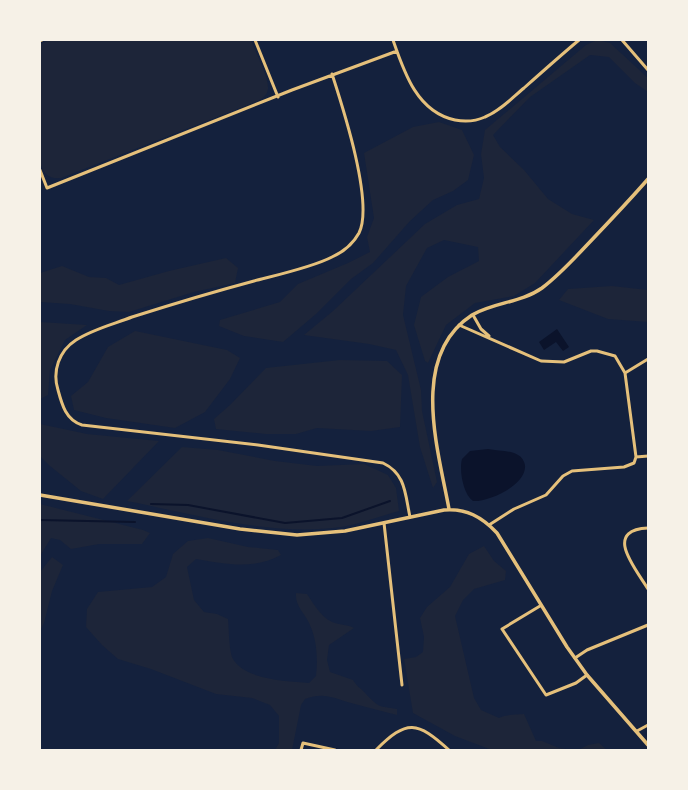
<svg xmlns="http://www.w3.org/2000/svg" width="688" height="790" viewBox="0 0 688 790" font-family="Commissioner,sans-serif">
<style>
.green{fill:#1d2539}
.water{fill:#0b132b}
.lines{fill:none;stroke-linecap:round;stroke-linejoin:round}
.stream{stroke:#0b132b;stroke-width:2}
.minor{stroke:#e5c07b;stroke-width:3}
.tertiary{stroke:#e5c07b;stroke-width:3.5}
</style>
<rect width="100%" height="100%" fill="#14213d"/>
<path class="green" d="M50 40H251C255 52 269 77 268 89 267 95 263 98 258 101L61 178C48 179 44 174 40 163V44Z
M597 40 610 43 648 78V92L635 83 609 57 590 55 530 97 493 135 500 147 524 170 548 199 572 214 594 220 535 283 514 296 475 303 446 325 428 363 425 361 414 325 421 297 448 277 479 261 478 247 444 240 427 248 406 286 403 315 421 390 422 411 437 482 433 488 420 447 408 375 396 350 369 344 304 335 333 311 425 224 457 205 479 199 484 178 481 154 485 130 586 45Z
M439 122 462 130 474 155 468 180 453 191 433 200 410 221 373 263 351 279 316 314 283 342 244 336 219 326 220 320 280 302 298 284 348 263 370 252 367 237 374 218 364 153 413 127Z
M226 258 238 268 235 283 194 292 129 312 109 311 70 304 40 302V273L62 266 89 277 106 278 119 285 169 271Z
M612 286 648 290V322L608 319 559 300 568 289Z
M40 322 87 325 65 340 50 370 48 395 40 399Z
M135 331 227 350 240 358 230 379 205 412 175 428 106 418 74 410 71 396 88 382 108 347Z
M340 360 387 361 402 375 400 427 371 431 317 428 296 434H266L216 429 214 419 230 405 266 368Z
M40 424 87 434 159 441 103 499 81 491 50 466 40 456Z
M182 447 218 450 275 461 317 466 364 464 388 475 396 488 399 511C380 516 360 524 341 527 273 537 193 514 127 501Z
M40 504 143 530 150 533 142 544H99L71 549 60 540 51 538 40 556Z
M208 538 248 547 278 550 281 555C253 570 226 564 196 559L187 567 194 600 204 612 217 614 228 619C229 629 229 652 233 659 245 680 287 681 309 683L316 676C318 659 317 639 309 623 304 612 295 606 296 593L307 594C313 603 321 617 332 622 340 625 346 624 354 628L329 645 327 660 330 672 353 680C357 687 361 688 366 694 379 708 379 706 397 709V715C381 711 366 707 351 703 333 698 324 692 305 699L301 705 292 750H275L279 743V716L270 705 252 698 216 694 151 669 118 659 102 645 86 627 87 609 98 592 152 587 166 577 173 554 188 541Z
M484 546 494 561 506 571 505 580 474 589 463 600 455 616 474 698 481 710 499 718C507 714 515 715 524 714L536 741H542L559 748 573 750H492L455 736 413 713 404 659 416 657 423 652 424 637 420 618 427 607 450 587 469 554Z
M52 557 63 565 52 591 44 623 40 631V572Z
M599 743 607 750H578L588 745Z"/>
<path class="water" d="M557 329 569 347 563 351 556 342 544 350 539 342Z
M488 449C497 451 510 450 518 455 522 457 524 461 525 465 527 485 489 502 473 501 463 494 459 470 462 459L470 451Z"/>
<g class="lines">
<path class="stream" d="M151 504 188 505 285 523 342 518 390 501
M40 520 135 522"/>
<path class="minor" d="M255 40 278 97
M393 40C404 72 417 112 455 120 465 122 476 121 485 117 500 111 512 98 524 88 542 72 560 56 579 40
M622 40 648 70
M40 41 42 40
M332 74C343 108 374 203 359 233 353 244 343 252 332 257 313 267 277 275 254 281 213 292 173 304 132 317 114 324 93 329 76 340 59 351 52 371 58 390 62 405 66 420 82 425L258 445 383 463C406 474 405 494 410 517
M40 170 47 188 292 90 397 51
M473 315 481 329 489 336
M459 325 541 361 564 362 591 351H597L615 356 625 373 636 457 634 463 624 467 572 471 563 476 546 495 514 509 489 525
M625 373 648 359
M636 457 648 456
M384 523 402 685
M648 528C602 530 636 569 648 589
M540 606 502 629 546 695 576 683 587 675
M575 658 587 650 648 625
M637 731 648 725
M301 750 303 743 335 750
M376 750C407 719 417 721 449 750"/>
<path class="tertiary" d="M40 495 240 529 297 535 345 531 444 510C466 508 482 517 497 533L567 647 587 675 648 745
M449 509C438 449 409 356 472 315 494 302 521 303 542 288 558 276 572 261 586 246 607 224 628 202 648 179"/>
</g>
<rect width="688" height="790" fill="none" stroke="#f6f1e7" stroke-width="82"/>
</svg>
